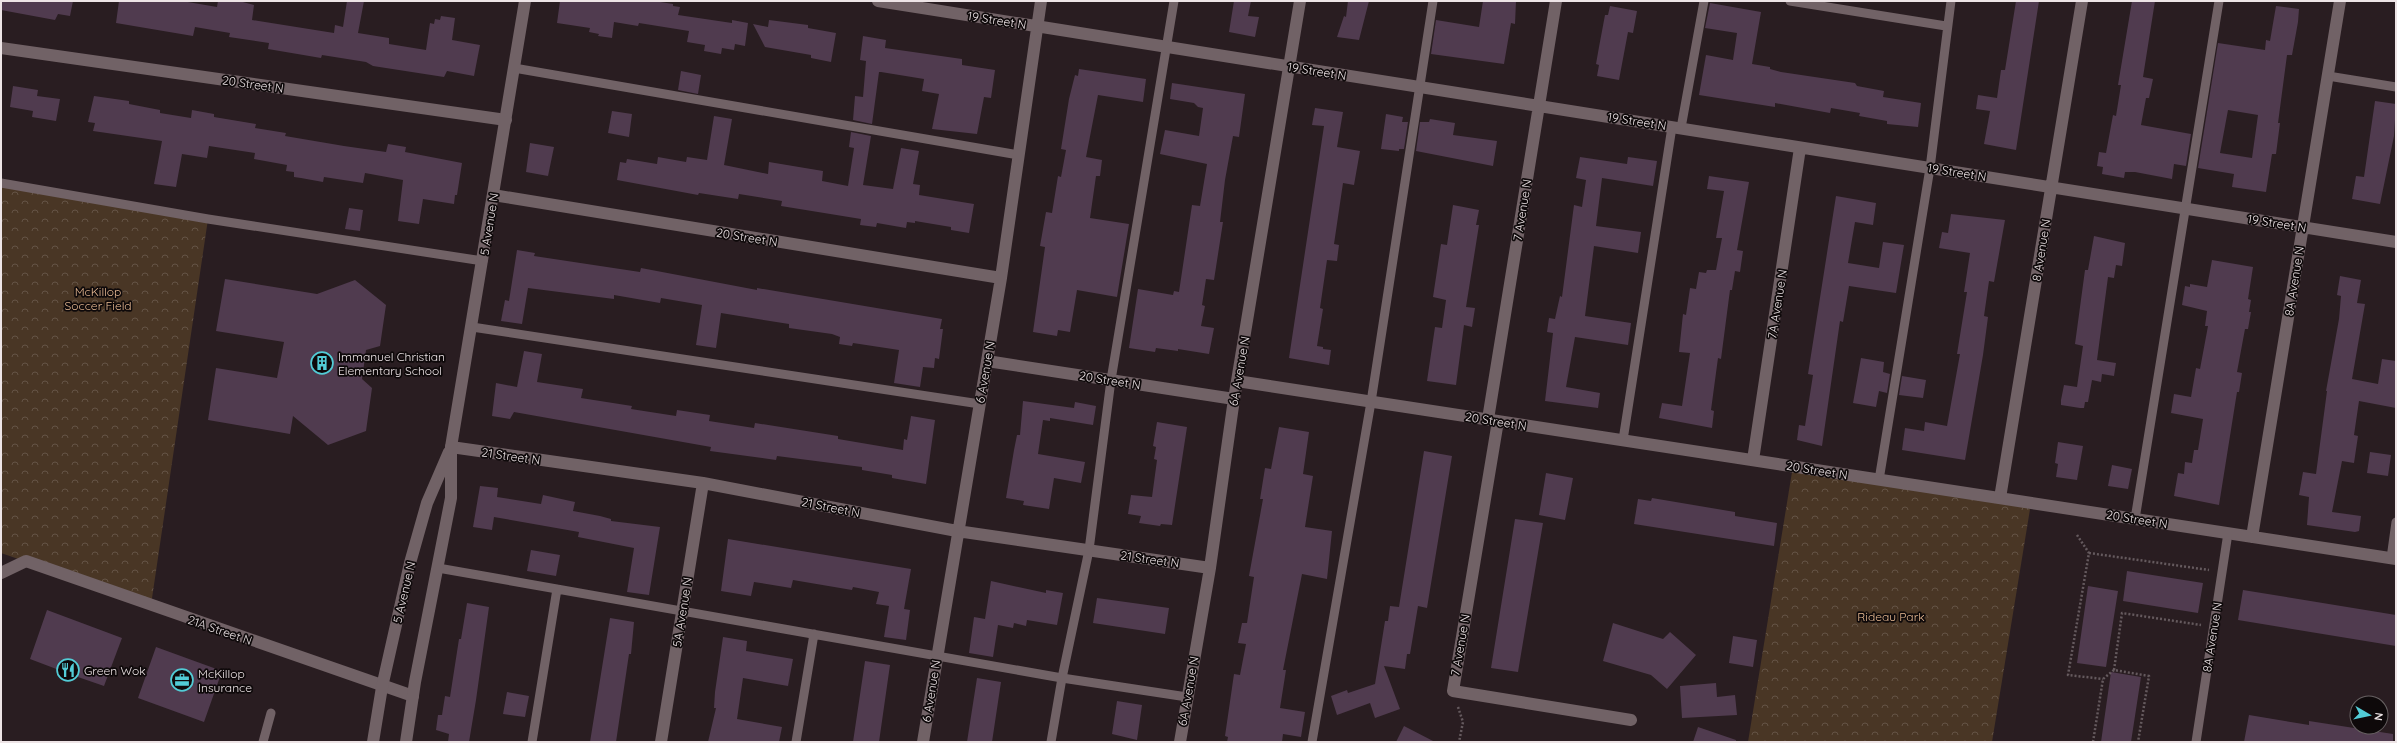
<svg xmlns="http://www.w3.org/2000/svg" width="2397" height="743" viewBox="0 0 2397 743" font-family="Quicksand,sans-serif">
<style>
.park{fill:url(#park-crowns)}
.building{fill:#503b4f;fill-rule:evenodd}
.lines{fill:none;stroke-linecap:round;stroke-linejoin:round}
.path{stroke:#655a5e;stroke-width:2.5;stroke-dasharray:2 2;stroke-linecap:butt}
.lane{stroke:#716266;stroke-width:9}
.street{stroke:#716266;stroke-width:12}
.secondary{stroke:#716266;stroke-width:12}
.labels{text-anchor:middle;dominant-baseline:central;stroke-width:3.5;stroke-linejoin:round;paint-order:stroke}
.street-label{font-size:12px;fill:#ede4e6;stroke:#0e090a}
.park-label{font-size:12px;fill:#e8ba93;stroke:#0e090a}
.poi-label{font-size:12px;fill:#ede4e6;stroke:#0e090a;text-anchor:start}
</style>
<defs>
<pattern id="park-crowns" width="20" height="18" patternUnits="userSpaceOnUse"><rect width="20" height="18" fill="#493625"/><path d="M2 6a3 3 0 1 1 6 0M12 15a3 3 0 1 1 6 0" fill="none" stroke="#645345"/></pattern>
</defs>
<rect width="100%" height="100%" fill="#291d21"/>
<path class="park" d="M1 183 208 219 151 605 1 553Z
M1793 466 2031 503 1992 742H1748Z"/>
<path class="building" d="M1 1H73L70 16 58 14 55 20 1 10Z
M119 1H182L217 7 218 1H239L254 5 252 20 334 33 335 25 343 27 347 1H364L358 33 389 38V44L426 50 430 23 434 24 435 19 440 20 441 16 455 18 452 40 480 45 474 76 447 71 444 77 373 66 366 62 322 55 321 58 268 49 269 43 229 37 230 33 195 27 193 36 116 23Z
M560 1H654L673 4V6L680 7 678 15 732 23V20L748 23 745 46 735 44 734 50 722 48 721 54 704 51 705 45 687 42 689 31 639 23 638 26 614 22 612 38 598 36 599 34 589 32 590 28 557 23Z
M1234 1H1251L1248 16 1259 17 1255 37 1229 32Z
M1348 1H1369L1359 40 1337 37 1344 16 1346 17Z
M1483 1H1516L1515 24 1511 23 1504 64 1431 54 1436 20 1479 27Z
M2016 1H2039L2016 150 1984 144 1990 111 1976 109 1978 95 1997 98 2001 70H2005Z
M2132 1H2155L2143 77 2153 79 2149 98H2146L2141 125 2191 134 2186 166 2174 164 2172 179 2135 172H2125L2124 178 2102 174 2103 167 2097 166 2099 152 2106 153 2113 115 2116 116 2121 85H2118Z
M1710 3 1761 12 1752 64 1770 67V69L1781 72 1855 83 1857 86 1884 91 1883 97 1921 103 1918 127 1887 124V121L1859 116 1860 113 1831 108 1830 113 1775 103V107L1699 95 1706 55 1733 60 1737 33 1705 28Z
M1610 6 1637 11 1633 33 1628 32 1619 80 1597 76 1599 65 1596 64 1599 47 1605 15H1608Z
M2276 6 2299 9 2298 22 2292 55H2287L2278 123H2280L2276 154H2272L2266 192 2232 187 2234 174 2198 168 2218 43 2265 50 2266 40 2270 41ZM2228 110 2258 115 2252 158 2220 153Z
M769 20 808 25V28L836 33 831 62 811 58V55L765 47 753 24 768 27Z
M863 36 886 40 885 48 962 59V65L995 70 991 98 984 97 977 134 932 129 939 94 922 91 924 79 881 72H879L872 124 853 120 855 96 863 97 866 61 860 60Z
M1079 69 1146 79 1143 102 1098 95 1086 157 1102 160 1100 176H1096L1090 218 1129 224 1117 297 1077 290 1070 332 1058 330 1057 336 1033 332 1045 247 1040 246 1046 212 1052 213 1058 176 1061 177 1066 150 1061 149 1069 99 1075 75 1078 76Z
M681 71 701 75 698 94 678 90Z
M1172 83 1245 94 1239 137 1233 136 1225 180 1220 222H1223L1214 280 1206 279 1202 305 1205 306 1201 326 1214 328 1209 354 1178 349V351L1156 348 1155 352 1129 348 1138 289 1173 295 1174 291 1179 292 1192 205 1200 206 1207 164 1160 154 1165 130 1199 136 1203 108 1198 107 1194 103 1170 99Z
M13 86 38 90 37 96 60 99 56 121 32 117 33 111 10 107Z
M94 96 129 101V104L160 110V113L191 118 192 110 214 114V117L256 124 255 128 286 133 285 136 344 146 386 152 388 144 406 147 405 152 462 163 457 195H455L454 204 423 199 419 224 398 221 403 180 365 173 363 183 324 177 323 182 301 178 294 177V172L286 171 287 165 254 159 255 153 209 146 207 158 182 154 176 187 154 184 162 141 93 131 95 123 88 122Z
M2375 101 2396 104 2394 136 2380 204 2352 199 2356 176 2364 177Z
M1315 108 1343 112 1337 147 1360 151 1354 185 1343 183 1334 244 1339 245 1337 261 1327 260 1320 308 1323 309 1317 346 1323 347V349L1331 350 1329 365 1289 358 1324 126 1312 125Z
M612 111 632 114 629 137 608 133Z
M1386 114 1403 117 1402 122H1408L1404 149H1399V151L1381 149Z
M714 116 732 119 724 165 768 174 769 162 823 171 822 181 848 186 854 148 849 147 851 132 871 136 863 185 893 189 901 148 919 151 913 184 920 185 919 195 974 204 969 233 951 230V227L915 221V223L907 222 906 228 877 223 876 227 860 225 861 219 781 206 782 201 739 194 738 199 699 193 698 195 617 180 620 162 626 163 627 159 657 164 658 157 686 162 687 157 707 160Z
M1430 119 1455 123 1453 135 1497 141 1493 166 1416 151 1420 122H1429Z
M530 143 554 147 548 176 526 172Z
M1580 157 1627 164 1628 157 1657 161 1653 186 1602 178 1596 226 1641 232 1638 253 1594 246 1585 316 1631 323 1628 345 1575 337 1566 387 1600 393 1598 408 1545 401 1553 333 1547 332 1549 318 1555 319 1560 296 1562 297 1574 205 1582 207 1586 180 1576 178Z
M1709 176 1749 182 1737 250 1743 251 1740 272 1735 271 1732 290H1730L1721 359 1718 358 1711 410 1714 411 1712 428 1659 418 1662 403 1682 406 1690 353 1679 352 1683 314 1686 315 1690 288 1696 289 1699 272 1706 273 1707 270H1716L1722 238H1716L1724 191 1707 189Z
M1836 196 1876 203 1873 225 1855 222 1848 263 1879 268 1883 242 1904 245 1896 293 1849 286 1843 322 1840 321 1822 446 1797 440 1799 425 1805 426 1813 375 1808 374Z
M1453 205 1479 210 1476 225H1479L1466 307 1475 308 1472 327 1464 325 1456 385 1427 381 1435 327 1442 328 1446 300 1433 297 1441 244 1447 245Z
M349 208 363 210 360 231 345 229Z
M1951 214 2005 220 1994 282 1989 281 1984 316 1988 317 1983 355 1965 460 1902 450 1905 428 1924 431 1925 422 1947 426 1960 354H1957L1967 292H1964L1970 253 1939 248 1942 232 1948 233Z
M2094 236 2125 243 2122 266 2116 265 2114 278 2108 277 2097 360 2116 363 2114 376 2102 374 2101 382 2092 380 2088 402H2085L2084 408H2080L2061 405V400L2064 385 2077 387 2083 346 2075 344 2085 270H2088Z
M517 250 535 253 534 256 640 272 641 268 757 290V288L942 319 940 329H943L939 359 935 358 934 368 923 367 920 387 894 383 899 350 853 343 852 346 839 344 840 337 832 334 789 328V324L721 313 716 348 696 345 702 305 661 298 660 303 614 295V299L528 288 522 324 501 321 505 300 509 301Z
M2212 260 2253 267 2248 299 2251 300 2249 312H2251L2248 329H2245L2237 372 2242 373 2239 392H2237L2219 505 2174 496 2178 473 2184 474 2185 462 2192 463 2194 450H2198L2203 419 2171 413 2174 394 2191 397 2196 368 2200 369 2208 326H2205L2207 311 2182 305 2185 286 2190 287V284L2207 287Z
M2340 276 2361 280 2357 303 2365 304 2352 379 2378 384 2382 359 2396 361V408L2359 401 2354 435 2358 436 2354 463 2342 461 2332 512 2361 516 2359 531 2355 532 2307 525 2309 497 2299 495 2303 472 2316 474 2327 391H2326L2339 319 2341 296 2337 295Z
M225 279 317 294 355 280 386 305 380 346 366 350 362 379 372 388 366 431 328 445 293 416 290 434 208 420 216 368 277 378 284 342 216 331Z
M524 351 542 354 537 382 583 389 581 398 632 406 631 409 676 416 677 410 710 415 709 421 754 428 755 423 838 436V439L903 450 904 439 907 440 911 416 935 420 926 484 892 478V475L862 470V467L777 456 776 460 710 451 711 447 514 412 510 419 492 416 496 383 517 387Z
M1861 358 1884 362 1883 372 1890 374 1887 393 1879 391 1876 407 1853 403Z
M1902 376 1926 380 1923 398 1899 395Z
M1023 401 1074 408 1075 402 1096 406 1093 425 1050 418V421L1043 420 1038 454 1085 462 1081 483 1054 478 1049 509 1023 505 1024 501 1006 498 1014 450 1017 435H1020Z
M1157 422 1187 427 1172 525 1161 524 1160 526 1139 523 1141 516 1128 514 1131 495 1152 497 1157 460 1154 459 1156 447 1153 446Z
M1279 427 1309 432 1303 474 1313 476 1305 527 1332 531 1327 579 1302 574 1283 670H1286L1280 708 1305 712 1301 737 1283 734 1282 742H1227L1228 737 1225 736 1234 674 1240 675 1246 644 1238 643 1242 623H1247L1254 577 1249 576 1263 499H1260L1265 468 1271 469Z
M2058 442 2083 446 2077 480 2056 477 2058 464 2055 463Z
M1424 451 1452 456 1427 608 1418 606 1410 654H1407L1405 669 1384 666 1400 709 1375 718 1370 703 1337 715 1331 696 1347 690 1348 693 1375 684 1385 621H1388L1390 606 1399 607Z
M2370 452 2391 455 2388 476 2367 473Z
M2112 465 2132 469 2128 489 2108 486Z
M1546 473 1573 478 1565 520 1539 515Z
M480 486 498 488 497 497 541 504 543 495 575 502 573 511 600 516 611 519V521L660 527 649 595 627 592 634 548 578 537 579 532 494 517 492 530 473 527Z
M1652 498 1735 512V516L1777 523 1774 546 1634 524 1638 499 1651 501Z
M1515 519 1543 523 1518 672 1491 668Z
M728 539 911 569 904 609 910 610 906 640 884 637 889 606 876 604 879 592 853 587 852 590 793 580 791 588 754 582 751 596 721 591Z
M531 550 560 555 556 576 527 571Z
M2127 571 2203 583 2198 613 2123 601Z
M991 581 1046 593V590L1063 593 1057 625 1027 620 1026 626 1014 623 1013 628 998 625 993 657 969 653 974 617 985 619Z
M2088 586 2118 591 2106 667 2077 663Z
M2243 590 2396 615V646L2238 620Z
M1097 598 1169 608 1165 634 1093 623Z
M467 603 489 607 476 700 469 742H448L449 734 436 730 438 715H442L445 696 450 697 459 639H461Z
M47 610 122 638 104 686 75 676 73 681 57 675 59 670 30 659Z
M610 618 634 622 631 654H629L616 742H590Z
M1613 623 1663 639 1670 632 1696 655 1667 689 1651 675 1603 661Z
M1733 636 1757 640 1753 667 1729 663Z
M723 637 747 641 746 651 793 659 788 686 743 678 737 719 782 727 779 742H708L716 708H714L715 692Z
M156 647 222 671 204 722 138 698Z
M865 661 890 665 879 742H853Z
M2111 672 2141 677 2131 742H2101Z
M977 678 1001 682 992 742H967Z
M1716 683 1717 697 1735 695 1737 715 1682 718 1680 686Z
M507 692 529 696 525 717 503 714Z
M1117 701 1142 705 1137 740 1112 734Z
M2249 715 2309 725V721L2393 734V742H2244Z
M1404 726 1435 742H1396Z
M1698 727 1736 740V742H1693Z"/>
<g class="lines">
<path class="path" d="M2077 535 2089 553 2068 675 2103 679
M2089 553 2209 570
M2114 670 2122 613 2201 625
M1458 707 1463 722 1459 742
M2093 742 2103 679 2114 670 2149 676 2138 742"/>
<path class="lane" d="M1790 1 1946 26
M514 68 1019 155
M2328 76 2396 87
M1681 128 1704 1
M1 183 208 219 483 261
M472 327 980 404
M1623 440 1672 127
M1879 480 1930 168 1951 1
M2135 519 2219 1
M2391 558 2396 522
M438 568 1062 678 1187 697
M263 742 271 713
M532 742 557 589
M796 742 814 634
M1051 742 1062 678 1089 550 1111 380 1174 1
M1312 742 1371 402 1433 1
M2196 742 2228 533"/>
<path class="street" d="M878 1 2396 242
M1 48 506 120
M493 195 1001 278
M987 361 1234 399
M1237 381 2396 559
M1488 419 1556 1
M1498 421 1453 691 1631 720
M451 447 703 483 957 531 1210 568
M1753 460 1800 148
M2000 498 2082 1
M2252 537 2340 1
M1 573 26 561 413 696
M661 742 703 483
M923 742 1001 278 1041 1
M1180 742 1210 568 1234 399 1300 1"/>
<path class="secondary" d="M373 742 382 687 410 563 427 503 449 452
M406 742 415 682 451 498V447L525 1"/>
</g>
<defs>
<g id="building-ring" transform="scale(1.15)"><circle r="9.5" fill="#0e090a" stroke="#52ccd6" stroke-width="1.5"/><path d="M-4-6H4V6H1V3H-1V6H-4ZM-2.5-4.3h1.7v1.8h-1.7ZM.8-4.3h1.7v1.8H.8ZM-2.5-1h1.7V.8h-1.7ZM.8-1h1.7V.8H.8Z" fill="#52ccd6"/></g>
<g id="restaurant-ring" transform="scale(1.15)"><circle r="9.5" fill="#0e090a" stroke="#52ccd6" stroke-width="1.5"/><path d="M-5-6h1v4h1v-4h1v4h1v-4h1v5L-1.5 .5V6h-2V.5L-5-1ZM5-6V6H3V1.5H1.5Q1.5-4 5-6Z" fill="#52ccd6"/></g>
<g id="office-ring" transform="scale(1.15)"><circle r="9.5" fill="#0e090a" stroke="#52ccd6" stroke-width="1.5"/><path d="M-6-3h4V-5.5h4V-3h4V5H-6ZM-1-4.5V-3h2v-1.5ZM-6 0V1H6V0Z" fill="#52ccd6"/></g>
</defs>
<g fill-rule="evenodd">
<use href="#building-ring" x="322" y="363"/>
<use href="#restaurant-ring" x="68" y="670"/>
<use href="#office-ring" x="182" y="680"/>
</g>
<g class="labels">
<g class="street-label">
<text transform="translate(997 20) rotate(9)">19 Street N</text>
<text transform="translate(1317 71) rotate(9)">19 Street N</text>
<text transform="translate(253 84) rotate(8)">20 Street N</text>
<text transform="translate(1637 121) rotate(9)">19 Street N</text>
<text transform="translate(1957 172) rotate(9)">19 Street N</text>
<text transform="translate(1522 210) rotate(-81)">7 Avenue N</text>
<text transform="translate(2277 223) rotate(9)">19 Street N</text>
<text transform="translate(489 224) rotate(-81)">5 Avenue N</text>
<text transform="translate(747 237) rotate(9)">20 Street N</text>
<text transform="translate(2041 250) rotate(-81)">8 Avenue N</text>
<text transform="translate(2294 281) rotate(-81)">8A Avenue N</text>
<text transform="translate(1777 304) rotate(-81)">7A Avenue N</text>
<text transform="translate(1239 371) rotate(-80)">6A Avenue N</text>
<text transform="translate(985 372) rotate(-80)">6 Avenue N</text>
<text transform="translate(1110 380) rotate(9)">20 Street N</text>
<text transform="translate(1496 421) rotate(9)">20 Street N</text>
<text transform="translate(511 456) rotate(8)">21 Street N</text>
<text transform="translate(1817 470) rotate(9)">20 Street N</text>
<text transform="translate(831 507) rotate(11)">21 Street N</text>
<text transform="translate(2137 519) rotate(9)">20 Street N</text>
<text transform="translate(1150 559) rotate(8)">21 Street N</text>
<text transform="translate(404 592) rotate(-77)">5 Avenue N</text>
<text transform="translate(682 612) rotate(-81)">5A Avenue N</text>
<text transform="translate(220 630) rotate(19)">21A Street N</text>
<text transform="translate(2212 637) rotate(-81)">8A Avenue N</text>
<text transform="translate(1460 645) rotate(-80)">7 Avenue N</text>
<text transform="translate(931 691) rotate(-81)">6 Avenue N</text>
<text transform="translate(1188 691) rotate(-80)">6A Avenue N</text>
</g>
<g class="park-label">
<text x="98" y="291">McKillop<tspan x="98" dy="14">Soccer Field</tspan></text>
<text x="1891" y="616">Rideau Park</text>
</g>
<g class="poi-label">
<text x="338" y="356">Immanuel Christian<tspan x="338" dy="14">Elementary School</tspan></text>
<text x="84" y="670">Green Wok</text>
<text x="198" y="673">McKillop<tspan x="198" dy="14">Insurance</tspan></text>
</g>
</g>
<rect width="2397" height="743" fill="none" stroke="#ede4e6" stroke-width="4"/>
<g transform="translate(2369 715) rotate(99)"><circle r="19" fill="#0e090a" stroke="#676162"/>
<path d="M0-3L7 15L0 10L-7 15Z" fill="#52ccd6"/>
<text y="-6" font-size="11" font-weight="bold" text-anchor="middle" fill="#ede4e6">N</text>
</g>
</svg>
